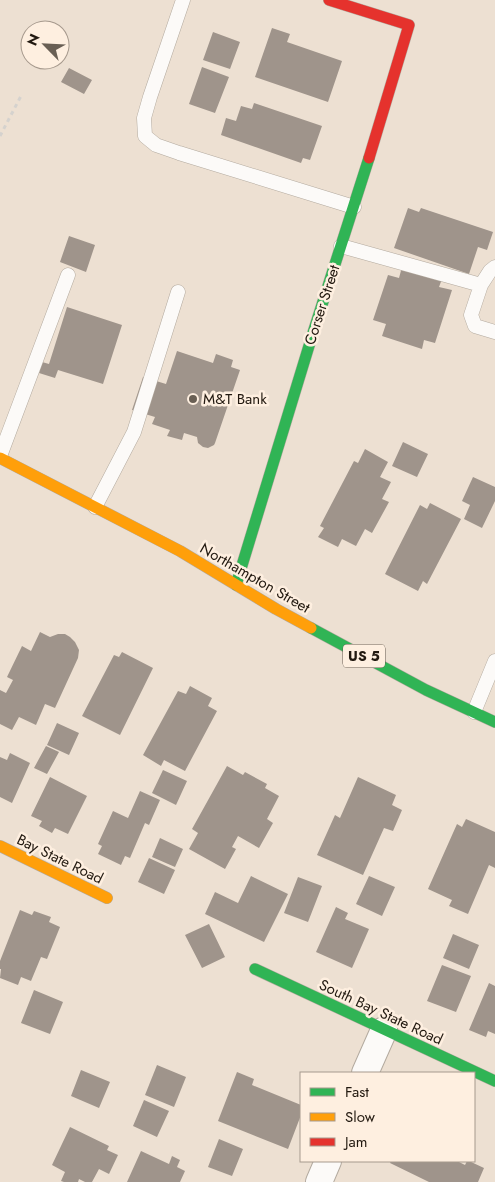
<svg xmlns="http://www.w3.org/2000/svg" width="495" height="1182" viewBox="0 0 495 1182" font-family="Jost,sans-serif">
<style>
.building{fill:#9f948b}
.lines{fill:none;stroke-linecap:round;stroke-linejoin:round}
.lane-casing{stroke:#b3aa9f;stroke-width:15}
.street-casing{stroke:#b3aa9f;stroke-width:28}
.fast-casing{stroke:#b3aa9f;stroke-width:12}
.slow-casing{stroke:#b3aa9f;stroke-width:12}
.jam-casing{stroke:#b3aa9f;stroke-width:12}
.path{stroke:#d5d2ce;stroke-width:3;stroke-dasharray:4 4;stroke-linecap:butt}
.lane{stroke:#fcfaf8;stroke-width:14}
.street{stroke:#fcfaf8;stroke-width:26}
.fast{stroke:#30b455;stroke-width:11}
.slow{stroke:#ff9f0a;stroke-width:11}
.jam{stroke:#e5322d;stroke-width:11}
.poi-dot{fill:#695f54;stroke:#feefe0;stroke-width:2}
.labels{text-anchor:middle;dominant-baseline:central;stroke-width:5;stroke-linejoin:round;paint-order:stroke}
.shield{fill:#feefe0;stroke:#64594e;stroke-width:1}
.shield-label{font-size:14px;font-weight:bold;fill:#221910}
.street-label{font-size:15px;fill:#221910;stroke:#feefe0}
.poi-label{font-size:15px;fill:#221910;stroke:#feefe0;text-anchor:start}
</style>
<rect width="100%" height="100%" fill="#ede0d2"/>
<path class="building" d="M272 28 290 34 287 42 342 61 328 102 255 77Z
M213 32 240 42 230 69 203 60Z
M202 67 229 77 215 113 189 104Z
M69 68 92 80 84 94 61 82Z
M254 103 322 126 310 160 303 158 301 163 221 135 226 118 236 121 241 106 252 109Z
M408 208 419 212 421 208 493 232 487 250 478 247 469 274 394 248Z
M69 236 95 245 86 272 60 262Z
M402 267 442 279 439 287 452 290 435 343 424 340 422 349 382 336 386 324 373 320 388 275 399 278Z
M67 307 122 325 103 384 58 370 55 378 39 373 42 362 49 364Z
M177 351 213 363 216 354 233 360 231 367 240 370 215 443 214 445 208 448 203 447 198 443 197 437 184 433 182 440 167 436 170 430 152 424 155 417 132 410 143 377 166 384Z
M403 442 428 454 417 477 392 466Z
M365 449 388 462 380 477 391 482 382 499 389 502 372 533 365 529 356 546 342 539 338 547 318 537 324 528 320 526 354 461 358 463Z
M473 477 495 487V501L482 528 464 519 470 505 462 501Z
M430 503 461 519 427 584 423 581 418 591 385 574 420 505 427 509Z
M40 632 50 637 58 634H65L70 637 75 642 79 650 78 658 55 708 45 704 36 725 19 717 12 730 0 724V690L6 693 13 680 7 677 22 646 31 651Z
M122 652 153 668 120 735 82 716 114 655 119 657Z
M190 686 212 698 208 706 217 711 185 771 164 760 161 766 143 755 178 691 186 694Z
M57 723 79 733 69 755 47 745Z
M46 746 59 752 47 774 34 768Z
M10 753 30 763 12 803 0 797V757L7 760Z
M227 766 243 775 245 772 267 784 265 788 279 796 267 819 273 823 259 848 238 836 232 847 236 849 225 869 189 849 198 833 192 829Z
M163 770 187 781 176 805 152 793Z
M50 777 87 796 68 834 55 828 52 833 39 826 42 821 31 816Z
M358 777 396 795 392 805 402 810 393 831 384 828 363 875 317 855 335 815 340 818Z
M140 791 160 800 149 825 145 823 130 858 125 856 121 865 98 854 102 846 98 844 113 811 128 818Z
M466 819 495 832V868L489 865 468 914 449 906 452 900 428 889 457 824 462 827Z
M160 838 183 849 175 867 152 857Z
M149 858 175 870 164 894 138 882Z
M251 876 288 894 264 942 205 914 215 892 238 903Z
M369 876 395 887 382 916 356 904Z
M298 877 322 886 308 922 284 913Z
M336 907 348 913 345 919 369 929 352 968 316 952Z
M20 910 32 915 34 911 51 917 49 922 60 927 47 959 41 957 31 981 21 977 18 985 0 978 1 969H0V961Z
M209 924 225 957 202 968 185 935Z
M453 934 479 945 469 969 443 958Z
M442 965 471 976 456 1012 427 1001Z
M489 983 495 986V1034L488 1031 486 1037 469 1030Z
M34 990 63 1002 50 1034 21 1023Z
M157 1065 186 1077 174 1107 145 1095Z
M81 1070 110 1082 99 1108 71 1096Z
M237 1072 254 1079 252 1085 301 1105V1115L288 1149 218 1121Z
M144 1100 169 1111 157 1137 133 1126Z
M70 1127 109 1146 107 1150 118 1155 109 1174 99 1169 92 1182H85L79 1179 78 1182H64L61 1181 65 1172 52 1165Z
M219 1139 243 1149 232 1176 208 1167Z
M141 1151 169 1164 172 1156 180 1160 177 1167 185 1171 180 1182H127Z
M391 1161H457L465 1165 467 1161H469L484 1168 478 1182H429L390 1163Z"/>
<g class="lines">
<g class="lane-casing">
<path id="lane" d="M183 0 150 97 144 118 145 136 156 145 179 153 354 207
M341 246 481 285
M495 267 490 271 481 285 471 315 475 326 495 332
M0 456 68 275
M95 507 134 432 178 292
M474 712 495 661"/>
</g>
<g class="street-casing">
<path id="street" d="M365 1073 384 1030
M319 1182 328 1161"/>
</g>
<g class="fast-casing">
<path id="fast" d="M236 585 312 336 369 158
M311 628 426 690 495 722
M255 969 495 1081"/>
</g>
<g class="slow-casing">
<path id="slow" d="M0 458 180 551 276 609 311 628
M0 846 107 898"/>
</g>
<g class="jam-casing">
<path id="jam" d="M329 0 409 25 369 158"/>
</g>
<path class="path" d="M0 136 21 96"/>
<use href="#lane" class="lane"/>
<use href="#street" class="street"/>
<use href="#fast" class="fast"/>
<use href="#slow" class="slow"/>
<use href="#jam" class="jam"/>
</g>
<circle class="poi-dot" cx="193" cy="399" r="5"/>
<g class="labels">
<rect class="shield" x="343" y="644.5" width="42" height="23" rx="4"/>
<g class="shield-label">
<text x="364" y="656">US 5</text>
</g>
<g class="street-label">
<text transform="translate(322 305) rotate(-72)">Corser Street</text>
<text transform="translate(255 578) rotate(30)">Northampton Street</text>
<text transform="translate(60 859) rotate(26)">Bay State Road</text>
<text transform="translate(381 1012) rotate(25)">South Bay State Road</text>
</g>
<g class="poi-label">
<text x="203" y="399">M&amp;T Bank</text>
</g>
</g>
<rect x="300" y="1072" width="175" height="90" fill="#feefe0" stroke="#a6998d"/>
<rect x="310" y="1088" width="25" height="8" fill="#30b455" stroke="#a6998d"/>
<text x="345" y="1097" font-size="15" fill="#221910">Fast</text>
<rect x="310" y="1113" width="25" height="8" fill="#ff9f0a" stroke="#a6998d"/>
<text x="345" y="1122" font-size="15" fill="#221910">Slow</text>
<rect x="310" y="1138" width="25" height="8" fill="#e5322d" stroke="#a6998d"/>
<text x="345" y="1147" font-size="15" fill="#221910">Jam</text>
<g transform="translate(45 45) rotate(294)"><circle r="24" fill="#feefe0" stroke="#a6998d"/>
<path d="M0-4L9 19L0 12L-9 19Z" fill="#695f54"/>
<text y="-8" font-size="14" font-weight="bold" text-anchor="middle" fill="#221910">N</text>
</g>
</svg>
